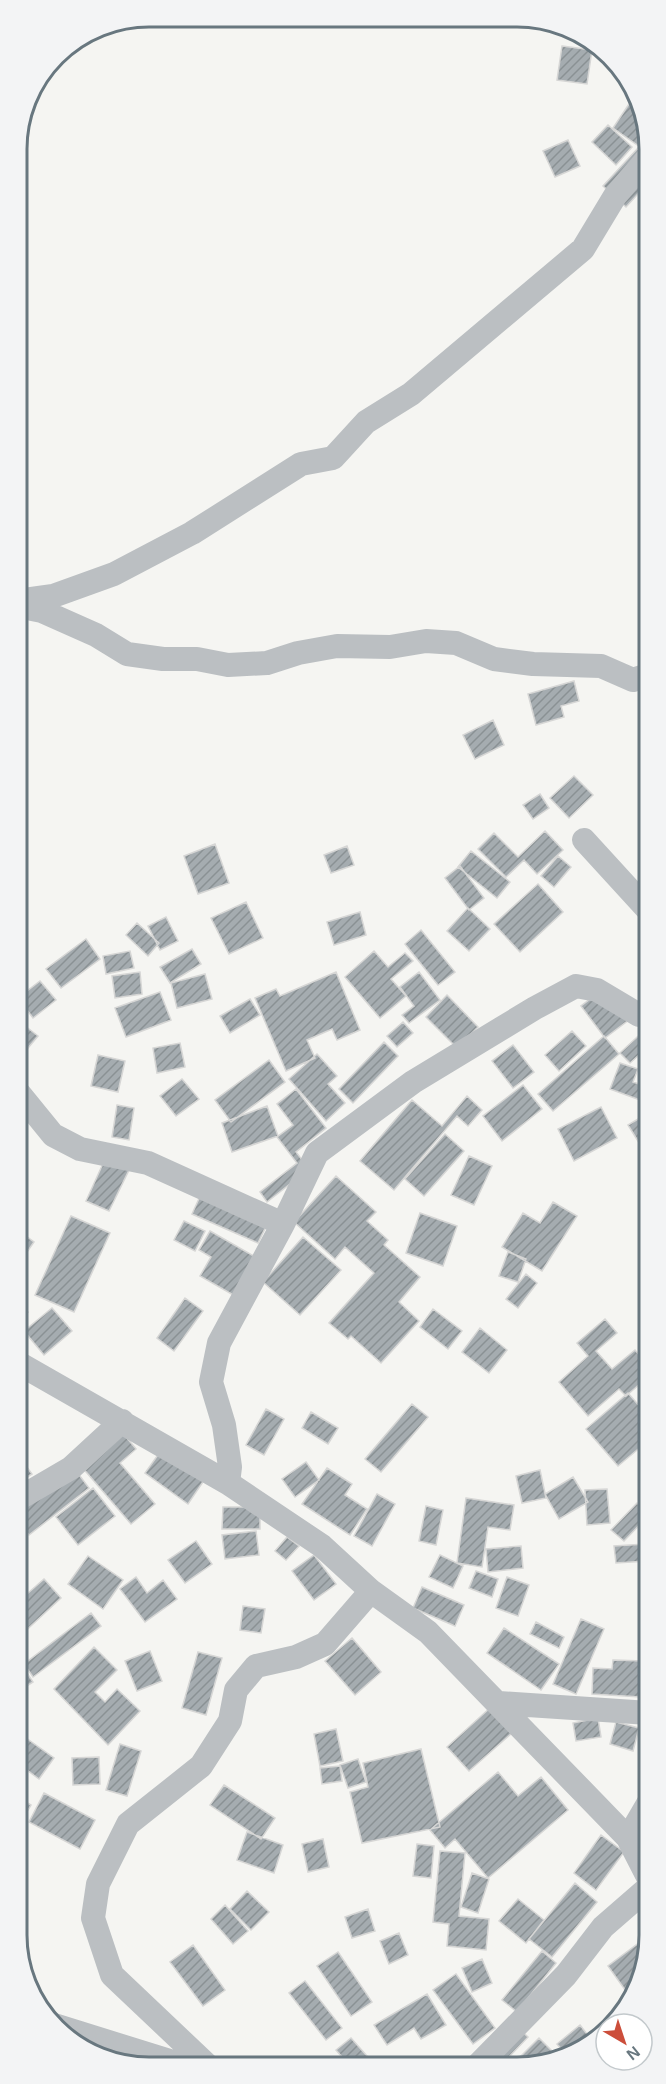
<svg xmlns="http://www.w3.org/2000/svg" width="666" height="2084" viewBox="0 0 666 2084" font-family="Helvetica,sans-serif">
<style>
.building{fill:url(#building-hatch);stroke:#d6d6d5;stroke-width:1.5}
.lines{fill:none;stroke-linecap:round;stroke-linejoin:round}
.minor{stroke:#bbbfc2;stroke-width:24}
.rim{fill:none;stroke:#68777f;stroke-width:3}
</style>
<defs>
<pattern id="building-hatch" width="6" height="6" patternUnits="userSpaceOnUse" patternTransform="scale(1.5)"><rect width="6" height="6" fill="#a5acb0"/><path d="M-1 1l2-2M0 6l6-6M5 7l2-2" fill="none" stroke="#8a9194"/></pattern>
</defs>
<rect width="100%" height="100%" fill="#f5f5f2"/>
<path class="building" d="M562 46 592 50 587 84 557 80Z
M633 98 647 124V143L643 149 613 128Z
M608 125 632 147 616 165 592 142Z
M568 140 580 166 555 177 543 151Z
M638 148 647 156V184L626 207 603 186Z
M574 681 579 701 561 706 564 717 536 725 528 694Z
M493 720 504 745 475 759 463 735Z
M574 776 593 795 569 818 550 798Z
M540 794 549 808 533 819 523 805Z
M545 831 563 850 537 874 524 860 506 877 478 849 494 833 518 857Z
M215 844 229 883 198 894 184 856Z
M347 846 354 865 331 873 324 855Z
M471 851 510 882 497 898 458 867Z
M558 856 571 867 554 887 541 876Z
M460 866 484 898 469 910 445 878Z
M538 884 563 912 520 952 494 924Z
M246 902 263 938 229 954 211 918Z
M468 908 490 929 469 951 447 931Z
M360 912 366 935 334 945 327 922Z
M166 917 178 941 160 950 148 926Z
M137 923 159 943 148 956 126 935Z
M421 930 455 972 438 985 405 944Z
M86 939 100 959 61 988 46 969Z
M192 949 201 964 170 983 160 967Z
M130 951 134 968 106 974 103 956Z
M374 951 388 967 405 953 413 961 391 979 406 996 380 1018 345 977Z
M140 972 142 994 115 998 112 976Z
M336 972 360 1030 337 1040 332 1029 307 1040 315 1058 286 1071 255 998 276 989 280 996Z
M419 972 440 1000 409 1023 402 1015 414 1006 400 987Z
M205 974 212 999 177 1008 171 983Z
M40 981 56 1000 33 1018 18 998Z
M606 987 630 1019 605 1038 581 1006Z
M160 992 171 1020 126 1037 115 1008Z
M447 995 478 1027 457 1048 426 1017Z
M250 999 260 1015 230 1033 220 1016Z
M20 1022 38 1036 18 1060V1024Z
M403 1022 413 1033 397 1047 387 1036Z
M648 1027V1047L630 1063 620 1053Z
M572 1031 586 1046 559 1071 545 1055Z
M604 1036 619 1054 553 1111 538 1094Z
M384 1042 398 1056 353 1103 339 1089Z
M180 1043 185 1067 157 1073 153 1048Z
M513 1045 534 1072 513 1088 492 1061Z
M317 1054 337 1076 328 1084 345 1103 326 1121 289 1079Z
M98 1055 125 1061 118 1092 91 1086Z
M269 1060 285 1082 231 1122 215 1100Z
M620 1063 638 1069 633 1082 648 1087V1103L610 1089Z
M182 1079 199 1099 176 1116 160 1096Z
M523 1085 542 1109 502 1141 483 1116Z
M296 1089 326 1128 296 1152 309 1169 267 1202 260 1192 297 1163 277 1137 293 1125 277 1104Z
M467 1096 482 1110 468 1126 457 1116 394 1190 360 1161 412 1100 442 1126Z
M117 1105 134 1108 129 1140 112 1137Z
M267 1106 278 1136 232 1152 222 1123Z
M601 1107 617 1138 574 1161 558 1129Z
M648 1113V1142L641 1146 628 1125Z
M445 1134 464 1151 424 1196 405 1179Z
M469 1156 492 1166 474 1205 451 1195Z
M106 1157 130 1168 109 1211 86 1201Z
M336 1176 376 1212 367 1221 388 1240 384 1245 420 1277 399 1302 419 1321 381 1363 351 1336 348 1339 329 1323 374 1273 345 1247 335 1259 294 1222Z
M202 1192 268 1222 258 1243 192 1214Z
M553 1202 577 1216 542 1271 502 1247 523 1213 540 1223Z
M420 1213 457 1226 443 1266 406 1253Z
M71 1216 110 1233 74 1312 35 1295Z
M184 1221 205 1231 195 1251 174 1240Z
M19 1231 34 1242 18 1265V1232Z
M210 1231 257 1258 235 1296 200 1276 211 1257 199 1250Z
M303 1237 341 1270 300 1315 263 1282Z
M508 1252 526 1259 518 1282 499 1276Z
M526 1274 537 1283 518 1308 506 1299Z
M185 1298 203 1311 174 1351 157 1338Z
M18 1303 28 1312 18 1324Z
M52 1308 72 1331 44 1355 24 1331Z
M433 1309 462 1331 448 1349 420 1327Z
M605 1319 617 1333 596 1351 612 1369 635 1350 649 1366V1376L626 1396 619 1389 588 1416 559 1382 588 1356 577 1343Z
M480 1328 507 1350 489 1373 462 1352Z
M628 1393 649 1417V1440L618 1466 586 1429Z
M412 1404 428 1417 381 1472 365 1459Z
M266 1409 284 1419 264 1455 246 1445Z
M311 1412 338 1428 328 1444 302 1428Z
M122 1432 136 1449 120 1463 155 1504 131 1524 81 1466Z
M165 1445 207 1476 188 1504 145 1473Z
M18 1455 32 1474 18 1483Z
M306 1462 319 1480 295 1497 282 1479Z
M74 1468 89 1488 29 1535 18 1522V1510Z
M327 1468 352 1484 345 1495 367 1509 350 1535 302 1504Z
M540 1470 546 1498 522 1503 516 1476Z
M649 1471V1500L640 1474Z
M573 1477 588 1502 559 1519 545 1494Z
M93 1488 115 1516 78 1545 56 1517Z
M607 1489 610 1523 587 1525 585 1490Z
M377 1494 395 1504 372 1546 354 1536Z
M466 1498 514 1505 510 1530 488 1527 482 1567 457 1563Z
M637 1503 649 1515 624 1541 611 1530Z
M426 1506 443 1510 436 1545 419 1541Z
M223 1507H260V1529H222Z
M256 1531 259 1555 225 1559 222 1535Z
M287 1537 299 1546 286 1560 275 1551Z
M196 1541 212 1564 185 1583 168 1560Z
M646 1544 647 1561 616 1563 614 1546Z
M521 1546 523 1568 488 1572 486 1549Z
M314 1555 336 1584 314 1600 292 1571Z
M440 1555 463 1566 453 1588 429 1577Z
M88 1556 123 1580 103 1609 68 1584Z
M476 1571 498 1579 492 1597 469 1588Z
M136 1577 147 1593 163 1580 177 1599 145 1622 120 1589Z
M507 1577 529 1585 518 1616 496 1608Z
M44 1579 61 1598 21 1635 19 1601Z
M422 1587 464 1605 455 1626 413 1608Z
M243 1606 265 1609 261 1633 240 1630Z
M91 1613 101 1626 33 1677 24 1664Z
M581 1619 604 1629 576 1694 553 1684Z
M536 1622 564 1637 559 1648 530 1634Z
M504 1628 559 1664 541 1690 487 1653Z
M352 1638 381 1672 355 1695 325 1661Z
M94 1647 117 1670 95 1692 105 1702 117 1689 140 1711 108 1745 54 1689Z
M150 1651 162 1681 137 1691 125 1661Z
M198 1652 222 1658 206 1715 182 1708Z
M613 1660 643 1661 641 1697 592 1694 593 1668 612 1669Z
M19 1661 33 1682 19 1691Z
M491 1707 513 1732 469 1771 447 1747Z
M598 1718 601 1737 576 1741 573 1723Z
M616 1722 639 1728 633 1751 610 1744Z
M336 1729 343 1761 320 1766 314 1734Z
M19 1733 54 1758 39 1779 19 1764Z
M120 1744 141 1751 127 1796 106 1790Z
M421 1749 440 1827 362 1843 350 1792 368 1787 363 1763Z
M99 1757 100 1784 73 1785 72 1758Z
M358 1759 366 1782 348 1788 340 1765Z
M340 1766 342 1781 322 1784 320 1768Z
M498 1772 518 1796 541 1777 568 1810 488 1878 455 1839 445 1848 430 1830Z
M224 1785 275 1818 261 1839 210 1805Z
M44 1793 95 1820 80 1849 29 1822Z
M19 1798 31 1805 19 1825Z
M247 1832 283 1845 274 1873 237 1860Z
M601 1835 624 1852 596 1890 574 1873Z
M323 1839 329 1867 308 1872 302 1844Z
M417 1844 434 1846 431 1878 413 1876Z
M440 1851 465 1853 459 1916 489 1919 486 1950 447 1946 449 1924 433 1922Z
M472 1873 489 1879 478 1913 461 1907Z
M575 1883 597 1902 552 1957 529 1939Z
M247 1891 269 1912 251 1930 230 1909Z
M518 1899 544 1920 526 1943 499 1921Z
M225 1905 248 1931 233 1944 211 1919Z
M368 1909 375 1931 352 1938 345 1917Z
M399 1933 408 1955 389 1964 380 1941Z
M648 1936 649 1943 628 1994 608 1966Z
M193 1945 225 1990 203 2006 170 1962Z
M542 1951 556 1963 517 2012 502 2000Z
M338 1952 372 2002 351 2016 317 1966Z
M482 1959 492 1983 472 1992 462 1968Z
M456 1974 495 2028 473 2044 433 1990Z
M305 1981 342 2028 326 2040 289 1993Z
M427 1994 446 2025 421 2039 414 2028 387 2045 374 2025Z
M515 2025 528 2037 504 2062 491 2050Z
M580 2025 590 2038 564 2052 557 2044Z
M351 2038 375 2065H349L336 2050Z
M539 2038 554 2053 542 2065H512Z"/>
<g class="lines">
<path class="minor" d="M17 601 53 596 114 574 192 533 301 464 333 458 366 422 411 394 583 249 615 196 647 159
M17 606 42 611 96 635 127 654 163 659H197L228 665 267 663 298 653 337 646 390 647 426 641 456 643 494 659 533 664 601 666 633 680 648 675
M584 840 648 910
M18 1092 53 1135 80 1149 148 1163 283 1224
M18 1363 228 1483 322 1546 371 1591 428 1632 628 1838 649 1879
M228 1483 230 1467 224 1425 211 1382 219 1343 283 1224 317 1153 413 1082 535 1008 576 986 597 990 639 1015 648 1014
M18 1499 71 1468 122 1421
M499 1703 649 1713
M628 1838 649 1802
M54 2025 176 2063 192 2065
M207 2065 112 1975 93 1918 98 1884 128 1824 201 1766 230 1721 236 1690 256 1666 296 1657 325 1644 371 1591
M478 2065 566 1975 603 1927 649 1887"/>
</g>
<path d="M0 0H666V2084H0ZM149 27H517A122 122 0 0 1 639 149V1935A122 122 0 0 1 517 2057H149A122 122 0 0 1 27 1935V149A122 122 0 0 1 149 27Z" fill="#f3f4f5" fill-rule="evenodd"/>
<path class="rim" d="M149 27H517A122 122 0 0 1 639 149V1935A122 122 0 0 1 517 2057H149A122 122 0 0 1 27 1935V149A122 122 0 0 1 149 27Z"/>
<g transform="translate(624 2042) rotate(141)"><circle r="28" fill="#ffffff" stroke="#c3c9cc" stroke-width="1.5"/>
<path d="M0-4.5L10 22L0 15L-10 22Z" fill="#cc4e3b"/>
<text y="-9" font-size="16" font-weight="bold" text-anchor="middle" fill="#68777f">N</text>
</g>
</svg>
